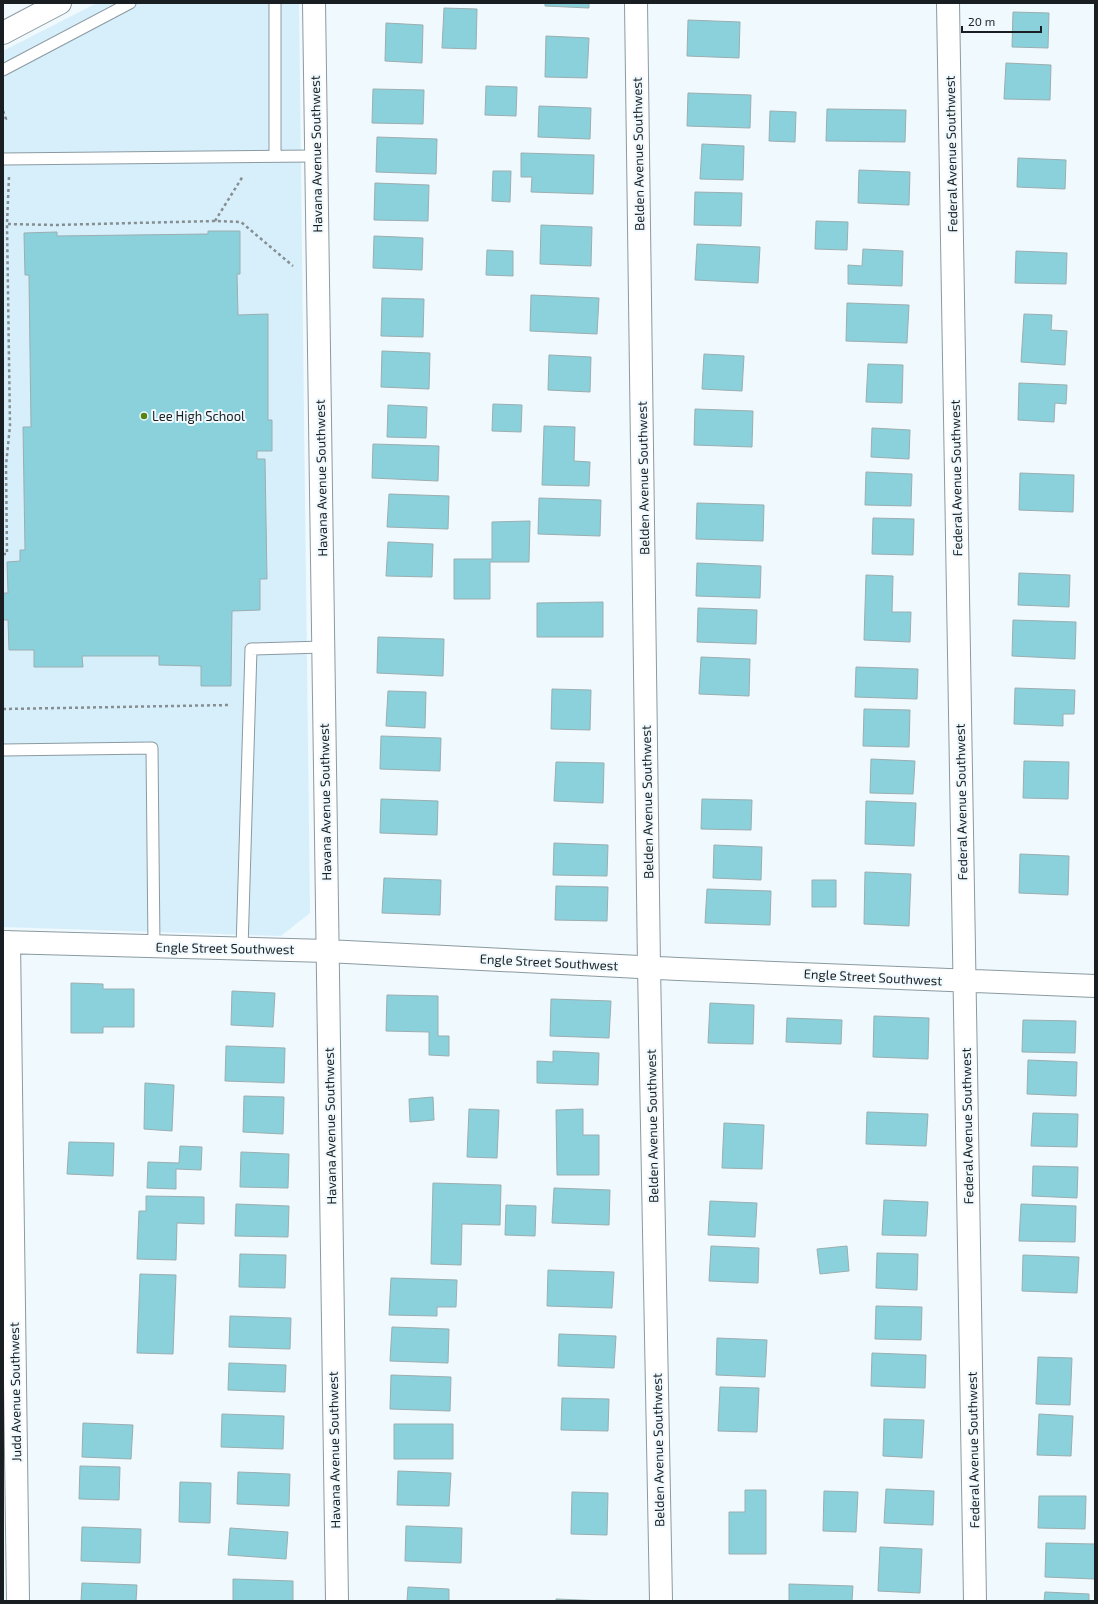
<svg xmlns="http://www.w3.org/2000/svg" width="1098" height="1604" viewBox="0 0 1098 1604" font-family="'Exo 2',sans-serif">
<style>
.built{fill:#d6effb}
.building{fill:#8ad1dc;stroke:#9baeb0}
.lines{fill:none;stroke-linecap:round;stroke-linejoin:round}
.lane-casing{stroke:#8b9aa1;stroke-width:13}
.street-casing{stroke:#8b9aa1;stroke-width:24}
.secondary-casing{stroke:#8b9aa1;stroke-width:24}
.path{stroke:#868e92;stroke-width:2.5;stroke-dasharray:3 3;stroke-linecap:butt}
.lane{stroke:#fff;stroke-width:11}
.street{stroke:#fff;stroke-width:22}
.secondary{stroke:#fff;stroke-width:22}
.poi-dot{fill:#588411;stroke:#eff9fe;stroke-width:1.5}
.labels{text-anchor:middle;dominant-baseline:central;stroke-width:4;stroke-linejoin:round;paint-order:stroke}
.street-label{font-size:13px;fill:#181e21;stroke:#eff9fe}
.poi-label{font-size:13px;fill:#181e21;stroke:#eff9fe;text-anchor:start}
</style>
<rect width="100%" height="100%" fill="#eff9fe"/>
<path class="built" d="M97 3H299L310 913 281 936 3 927V51Z"/>
<path class="building" d="M545 3H589V8L545 6Z
M444 8 477 9 476 49 442 48Z
M1013 12 1049 13 1048 48 1012 47Z
M688 20 740 22 739 58 687 56Z
M386 23 423 25 422 63 385 61Z
M546 36 589 38 587 78 545 77Z
M1006 63 1051 65 1050 100 1004 99Z
M486 86 517 87 516 116 485 115Z
M373 89 424 90 423 124 372 123Z
M688 93 751 95 750 128 687 126Z
M539 106 591 108 590 139 538 137Z
M827 109 906 110 905 142 826 141Z
M770 111 796 112 795 142 769 141Z
M377 137 437 139 436 174 376 172Z
M702 144 744 146 743 180 700 179Z
M521 153 594 155 593 194 531 192 532 177H521Z
M1018 158 1066 160 1065 189 1017 187Z
M859 170 910 172 909 205 858 203Z
M493 171H511L510 202 492 201Z
M375 183 429 185 428 221 374 220Z
M695 192 742 193 741 226 694 225Z
M816 221 848 222 847 250 815 249Z
M541 225 592 227 591 266 540 264Z
M208 231H240V274H237L238 315 268 314V420H272V451H257V459H265L267 579H260V610L232 611 231 686H201V666L159 665V656H82L83 667H34V650H9L8 620H3V593H8L7 562 20 561V550H25L23 427H31L29 275H25L24 233 57 232V236L208 234Z
M374 236 423 238 422 270 373 268Z
M697 244 760 247 758 283 695 280Z
M863 249 903 251 902 286 848 284V265L862 266Z
M487 250 513 251V276L486 275Z
M1016 251 1067 253 1066 284 1015 283Z
M531 295 599 298 597 334 530 331Z
M382 298 424 299 423 337 381 336Z
M847 303 909 305 907 343 846 341Z
M1024 314 1052 315 1051 330 1067 331 1065 365 1021 362Z
M382 351 430 353 429 389 381 387Z
M704 354 744 356 742 391 702 389Z
M549 355 591 357 590 392 548 390Z
M868 364 903 365 902 403 866 402Z
M1019 383 1067 385 1066 404 1055 403 1054 422 1018 420Z
M493 404 522 405 521 432 492 431Z
M388 405 427 407 426 438 387 437Z
M695 409 753 411 752 447 694 445Z
M544 426 575 427 574 461 590 462 589 486 542 485Z
M872 428 910 430 909 459 871 457Z
M373 444 439 446 438 481 372 478Z
M866 472 912 474 911 506 865 505Z
M1020 473 1074 475 1073 512 1019 510Z
M389 494 449 496 448 529 387 527Z
M539 498 601 500 600 536 538 534Z
M697 503 764 505 763 541 696 539Z
M873 518 914 519 913 555 872 554Z
M530 521 529 562H490V599H454V559H492V522Z
M388 542 433 544 432 577 386 576Z
M697 563 761 566 760 598 696 596Z
M1019 573 1070 575 1069 607 1018 605Z
M866 575 893 576 892 612H911L910 642 864 640Z
M603 602V637H537V603Z
M698 608 757 610 756 644 697 642Z
M1013 620 1076 622 1075 659 1012 656Z
M378 637 444 639 443 676 377 673Z
M701 657 750 659 749 696 699 694Z
M856 667 918 669 917 699 855 697Z
M1015 688 1075 690 1074 714H1063V726L1014 724Z
M552 689 591 690 590 730 551 729Z
M388 691 426 692 425 728 386 726Z
M864 709 910 710 909 747 863 746Z
M381 736 441 738 440 771 380 769Z
M871 759 915 761 913 794 870 793Z
M1024 761 1069 762 1068 799 1023 798Z
M556 762 604 763 603 803 554 801Z
M381 799 438 801 437 835 380 833Z
M702 799 752 800 751 830 701 829Z
M866 801 916 803 914 846 865 844Z
M554 843 608 845 607 876 553 875Z
M714 845 762 847 761 880 713 878Z
M1020 854 1069 856 1068 895 1019 893Z
M865 872 911 874 909 926 864 924Z
M384 878 441 880 440 915 382 913Z
M812 880H836V907H812Z
M556 886 608 887 607 921 555 920Z
M707 889 771 891 770 925 705 923Z
M71 983 103 984V989H134V1027H103V1033H71Z
M232 991 275 993 273 1027 231 1025Z
M387 995 438 996V1036H449V1056L429 1055V1032L386 1031Z
M551 999 611 1001 609 1038 550 1036Z
M710 1003 754 1005 753 1044 708 1043Z
M874 1016 929 1018 928 1059 873 1057Z
M787 1018 842 1020 841 1044 786 1042Z
M1023 1020 1076 1021 1075 1053 1022 1052Z
M226 1046 285 1048 284 1083 225 1081Z
M553 1051 599 1053 598 1085 537 1083V1061L553 1062Z
M1028 1060 1077 1062 1076 1096 1027 1094Z
M145 1083 174 1085 172 1131 144 1129Z
M244 1096 284 1097 283 1134 243 1132Z
M433 1097 434 1120 410 1122 409 1099Z
M469 1109 499 1110 497 1158 467 1157Z
M583 1109V1135H599V1175H557L556 1110Z
M867 1112 928 1114 926 1146 866 1144Z
M1033 1113 1078 1114 1077 1147 1031 1146Z
M724 1123 764 1125 762 1169 722 1168Z
M69 1142 114 1143 113 1176 67 1174Z
M180 1146 202 1147 201 1170 176 1169V1189L147 1188 148 1162 179 1163Z
M241 1152 289 1154 288 1188 240 1187Z
M1033 1166 1078 1167 1077 1198 1032 1196Z
M433 1183 501 1185 500 1225 462 1224 461 1265 431 1264Z
M554 1188 610 1190 609 1225 552 1223Z
M146 1196 204 1197V1224L177 1223 176 1260 137 1259 139 1211H146Z
M884 1200 928 1202 926 1236 882 1235Z
M710 1201 757 1203 755 1237 708 1235Z
M236 1204 289 1206 288 1237 235 1236Z
M1021 1204 1076 1206 1075 1242 1019 1241Z
M506 1205 536 1206 535 1236 505 1235Z
M711 1246 759 1248 758 1283 709 1281Z
M847 1246 849 1271 820 1274 817 1249Z
M877 1253 918 1254 917 1290 876 1288Z
M240 1254 286 1255 285 1288 239 1287Z
M1023 1255 1079 1257 1077 1293 1022 1291Z
M548 1270 614 1272 612 1308 547 1306Z
M140 1274 176 1275 173 1354 137 1353Z
M391 1278 457 1280 456 1307H437V1316L389 1315Z
M876 1306 922 1307 921 1340 875 1339Z
M230 1316 291 1318 290 1349 229 1347Z
M392 1327 449 1329 448 1363 390 1361Z
M559 1334 616 1336 614 1368 558 1366Z
M717 1338 767 1340 765 1377 716 1375Z
M872 1353 926 1355 925 1388 871 1386Z
M1038 1357 1072 1358 1070 1405 1036 1404Z
M229 1363 286 1365 285 1392 228 1390Z
M391 1375 451 1377 450 1411 390 1409Z
M720 1387 759 1388 757 1432 718 1431Z
M562 1398 609 1399 608 1431 561 1430Z
M222 1414 284 1416 283 1449 221 1447Z
M1039 1414 1073 1416 1071 1456 1037 1455Z
M884 1419 924 1420 922 1458 883 1456Z
M83 1423 133 1425 131 1459 82 1457Z
M394 1424H453V1459H394Z
M80 1466 120 1467 119 1500 79 1499Z
M398 1471 451 1473 449 1506 397 1505Z
M238 1472 290 1474 289 1506 237 1504Z
M180 1482 211 1483 210 1523 179 1522Z
M886 1489 934 1491 933 1525 884 1523Z
M745 1490H766V1554H729V1512H745Z
M824 1491 858 1492 856 1532 823 1531Z
M572 1492 608 1493 607 1535 571 1534Z
M1039 1496H1086L1085 1529 1038 1528Z
M406 1526 462 1528 461 1563 405 1561Z
M82 1527 141 1529 140 1563 81 1561Z
M230 1528 288 1532 286 1559 228 1555Z
M1046 1543 1095 1544V1579L1045 1577Z
M880 1547 922 1549 920 1593 878 1591Z
M233 1579 293 1581V1601H233Z
M82 1583 137 1585 136 1601H81Z
M789 1584 853 1586 852 1601H789Z
M408 1587 449 1589V1601H407Z
M1045 1592 1089 1594V1601H1044Z
M556 1599 604 1601H556Z"/>
<g class="lines">
<g class="lane-casing">
<path id="lane" d="M275 3V156
M3 70 130 3
M3 159 316 156
M3 750 152 748 154 947
M242 949 251 649 323 647"/>
</g>
<g class="street-casing">
<path id="street" d="M314 3 337 1601
M636 3 649 967 661 1601
M948 3 975 1601
M3 942 327 951 678 969 1095 986
M9 942 18 1601"/>
</g>
<g class="secondary-casing">
<path id="secondary" d="M3 33 60 3"/>
</g>
<path class="path" d="M3 111 6 119 3 121
M9 177 7 224 54 225 215 221 241 222 293 266
M215 221 243 176
M3 554H7L6 465 10 426 7 224
M3 709 230 705"/>
<use href="#lane" class="lane"/>
<use href="#street" class="street"/>
<use href="#secondary" class="secondary"/>
</g>
<circle class="poi-dot" cx="144" cy="416" r="4"/>
<g class="labels">
<g class="street-label">
<text transform="translate(316 154) rotate(-91)">Havana Avenue Southwest</text>
<text transform="translate(638 154) rotate(-91)">Belden Avenue Southwest</text>
<text transform="translate(951 154) rotate(-91)">Federal Avenue Southwest</text>
<text transform="translate(321 478) rotate(-91)">Havana Avenue Southwest</text>
<text transform="translate(643 478) rotate(-91)">Belden Avenue Southwest</text>
<text transform="translate(956 478) rotate(-91)">Federal Avenue Southwest</text>
<text transform="translate(325 802) rotate(-91)">Havana Avenue Southwest</text>
<text transform="translate(647 802) rotate(-91)">Belden Avenue Southwest</text>
<text transform="translate(961 802) rotate(-91)">Federal Avenue Southwest</text>
<text transform="translate(225 948) rotate(1)">Engle Street Southwest</text>
<text transform="translate(549 962) rotate(3)">Engle Street Southwest</text>
<text transform="translate(873 977) rotate(3)">Engle Street Southwest</text>
<text transform="translate(330 1126) rotate(-91)">Havana Avenue Southwest</text>
<text transform="translate(652 1126) rotate(-91)">Belden Avenue Southwest</text>
<text transform="translate(967 1126) rotate(-91)">Federal Avenue Southwest</text>
<text transform="translate(15 1392) rotate(-91)">Judd Avenue Southwest</text>
<text transform="translate(334 1450) rotate(-91)">Havana Avenue Southwest</text>
<text transform="translate(658 1450) rotate(-91)">Belden Avenue Southwest</text>
<text transform="translate(973 1450) rotate(-91)">Federal Avenue Southwest</text>
</g>
<g class="poi-label">
<text x="152" y="416">Lee High School</text>
</g>
</g>
<rect width="1098" height="1604" fill="none" stroke="#181e21" stroke-width="8"/>
<path d="M962 26v6h79v-6" fill="none" stroke="#181e21" stroke-width="2"/>
<text x="968" y="26" font-size="12" fill="#181e21" stroke="#eff9fe" stroke-width="3" paint-order="stroke">20 m</text>
</svg>
